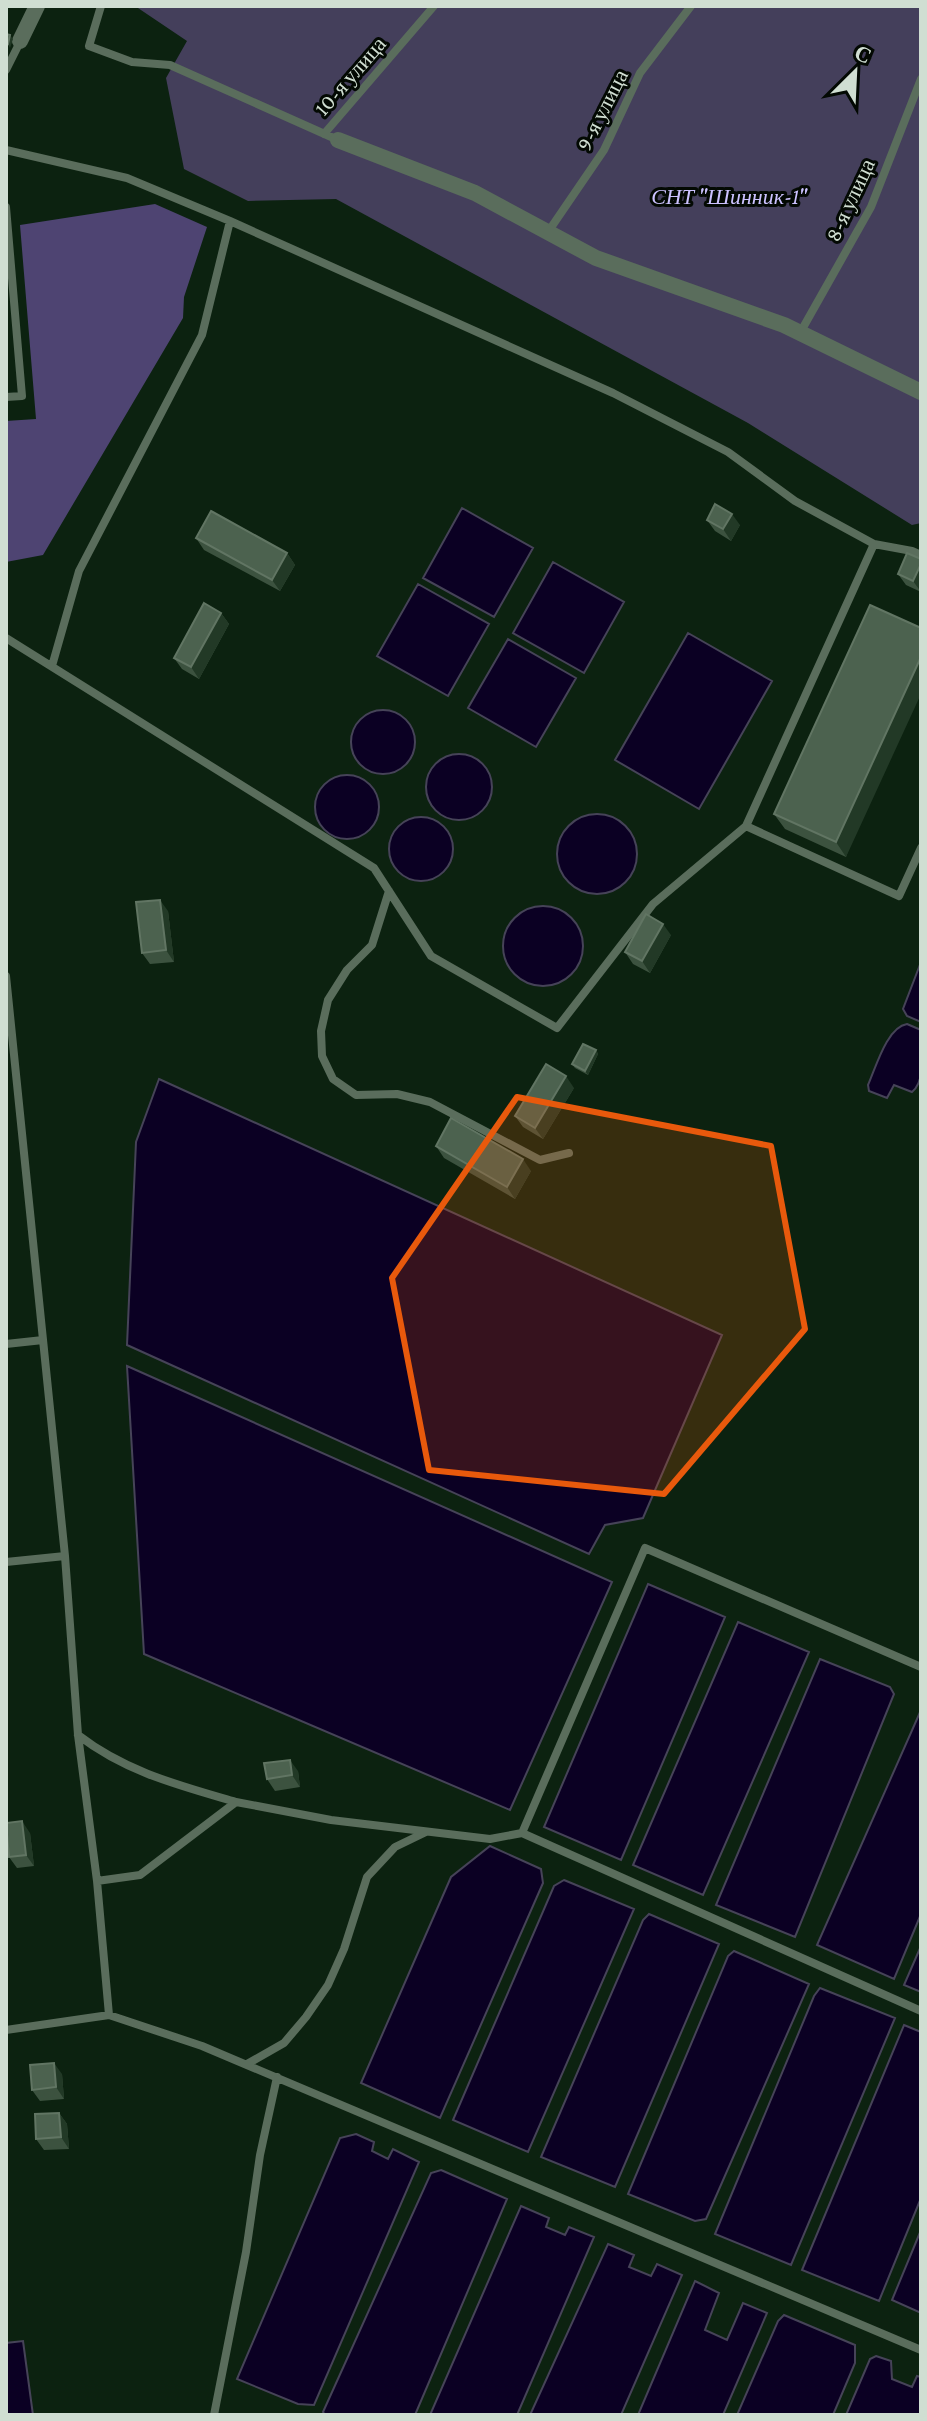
<svg xmlns="http://www.w3.org/2000/svg" width="927" height="2421" viewBox="0 0 927 2421" font-family="'Crimson Pro',serif">
<style>
.green{fill:#443f5b}
.forest{fill:#4e4472}
.water{fill:#0b0023;stroke:#464358;stroke-width:2}
.lines{fill:none;stroke-linecap:round;stroke-linejoin:round}
.lane{stroke:#5a6d5c;stroke-width:8}
.street{stroke:#5a6d5c;stroke-width:16}
.wall{fill:#3c523f}
.shaded-wall{fill:#223926}
.building{fill:#4c624f;stroke:#617563;stroke-width:2}
.marked{fill:#e8590c;fill-opacity:0.2;stroke:#e8590c;stroke-width:6;stroke-linejoin:round}
.labels{text-anchor:middle;dominant-baseline:central;stroke-width:6;stroke-linejoin:round;paint-order:stroke}
.street-label{font-size:22px;fill:#d0ded2;stroke:#030903}
.park-label{font-size:22px;font-style:italic;fill:#ccc2ff;stroke:#030903}
</style>
<rect width="100%" height="100%" fill="#0c2210"/>
<path class="green" d="M135 6H921V523L912 525 748 423 336 199 248 201 184 169 166 78 187 41Z"/>
<path class="forest" d="M155 204 207 227 184 297 183 318 43 555 6 562V421L36 419 20 225Z"/>
<path class="water" d="M462 508 533 548 494 617 423 578Z
M553 562 624 602 584 673 513 633Z
M418 584 489 624 448 696 377 656Z
M688 633 772 681 699 809 615 760Z
M508 639 576 678 536 747 468 708Z
M351 742a32 32 0 1 1 64 0a32 32 0 1 1-64 0Z
M426 787a33 33 0 1 1 66 0a33 33 0 1 1-66 0Z
M315 807a32 32 0 1 1 64 0a32 32 0 1 1-64 0Z
M557 854a40 40 0 1 1 80 0a40 40 0 1 1-80 0Z
M389 849a32 32 0 1 1 64 0a32 32 0 1 1-64 0Z
M503 946a40 40 0 1 1 80 0a40 40 0 1 1-80 0Z
M921 962V1022L907 1016 903 1009Z
M907 1024 921 1030C921 1048 927 1080 912 1092L894 1085 887 1098 869 1091 868 1085C876 1067 887 1027 907 1024Z
M159 1079 722 1335 643 1518 605 1525 589 1554 127 1345 136 1142Z
M127 1366 612 1582 510 1810 144 1654Z
M648 1584 725 1617 621 1860 544 1827Z
M738 1622 809 1652 703 1895 633 1865Z
M820 1659 890 1687 894 1694 795 1937 716 1905Z
M921 1710V1914L894 1979 817 1945Z
M490 1846 541 1869 543 1883 440 2118 361 2083 451 1877Z
M564 1880 634 1909 528 2152 453 2120 554 1886Z
M649 1914 719 1944 615 2187 541 2157 643 1920Z
M921 1946V1992L904 1985Z
M734 1951 809 1984 706 2219 695 2221 628 2194 728 1956Z
M820 1988 895 2018 791 2265 715 2234 814 1996Z
M904 2025 921 2032V2198L879 2301 802 2270Z
M356 2134 374 2142 372 2151 388 2159 393 2149 419 2162 314 2405 298 2404 237 2379 340 2138Z
M441 2170 507 2199 415 2415H325L323 2412 431 2173Z
M521 2206 549 2218 546 2227 565 2235 569 2227 594 2237 517 2415H430Z
M921 2230V2313L892 2300Z
M608 2244 634 2255 629 2267 651 2276 657 2264 682 2275 621 2415H530Z
M695 2281 719 2293 705 2330 727 2340 743 2303 767 2313 723 2415H638Z
M784 2315 855 2345V2363L833 2415H737L778 2321Z
M23 2341 33 2415H6V2343Z
M876 2356 891 2361 892 2379 912 2387 917 2376 921 2377V2415H846L870 2359Z"/>
<g class="lines">
<path class="lane" d="M101 6 89 46 132 62 170 65 338 140
M6 70 20 42
M324 134 434 6
M6 150 127 178 230 221 613 393 728 452 795 501 874 544 746 826 653 904 557 1028 431 956 374 868 6 638
M6 207 22 396 6 397
M548 232 604 150 640 73 691 6
M800 333 871 207 921 79
M874 544 912 551 921 555
M52 666 79 571 202 335 230 221
M746 826 899 896 921 848
M389 891 372 945 347 970 328 1000 321 1031 322 1056 333 1079 356 1095 397 1094 430 1102 540 1160 569 1153
M6 976 65 1556 78 1735 97 1881 109 2015
M6 1344 43 1340
M6 1562 65 1556
M78 1735C126 1772 178 1785 236 1802
M522 1833 645 1548 921 1667
M97 1881 140 1875 236 1802 331 1820 490 1839 522 1833 921 2011
M6 2030 109 2015 202 2046 921 2350
M247 2064 284 2043 306 2017 328 1985 344 1949 367 1877 395 1847 426 1832
M214 2415 246 2252 260 2155 277 2077"/>
<path class="street" d="M20 41 37 6
M338 140 475 193 596 258 784 325 921 392"/>
</g>
<path class="wall" d="M707 520 740 525 731 541 715 531Z
M196 538 287 553 295 565 280 591 204 550Z
M921 559V592L906 585 898 574Z
M221 613 229 624 199 679 182 669 174 658Z
M921 628 846 857 785 829 774 814Z
M168 911 174 962 150 964 142 953Z
M671 935 650 973 633 964 625 952Z
M596 1050 598 1054 588 1075 575 1068 572 1064Z
M574 1088 543 1139 523 1127 515 1116Z
M436 1146 531 1171 515 1199 444 1158Z
M298 1771 300 1787 275 1791 267 1779Z
M30 1833 34 1866 17 1868 9 1857Z
M62 2074 64 2099 40 2101 32 2090Z
M59 2113 67 2124 69 2149 44 2150 36 2139Z"/>
<path class="shaded-wall" d="M10 35 13 39 10 48 8 44Z
M732 514 740 525 731 541 723 529Z
M287 553 295 565 280 591 272 580Z
M921 564V592L913 581Z
M221 613 229 624 199 679 191 667Z
M921 657V694L846 857 836 842Z
M160 900 168 911 174 962 166 950Z
M663 924 671 935 650 973 642 961Z
M596 1050 598 1054 588 1075 585 1071Z
M566 1076 574 1088 543 1139 535 1128Z
M523 1159 531 1171 515 1199 507 1187Z
M290 1760 298 1771 300 1787 292 1775Z
M22 1821 30 1833 34 1866 26 1855Z
M54 2063 62 2074 64 2099 56 2087Z
M59 2113 67 2124 69 2149 61 2137Z"/>
<path class="building" d="M6 34 10 35 8 44 6 43Z
M715 504 732 514 723 529 707 520Z
M211 511 287 553 272 580 196 538Z
M907 553 921 559V564L913 581 898 574Z
M204 603 221 613 191 667 174 658Z
M870 605 921 628V657L836 842 774 814Z
M160 900 166 950 142 953 136 902Z
M646 914 663 924 642 961 625 952Z
M583 1044 596 1050 585 1071 572 1064Z
M546 1064 566 1076 535 1128 515 1116Z
M451 1118 523 1159 507 1187 436 1146Z
M290 1760 292 1775 267 1779 264 1763Z
M22 1821 26 1855 9 1857 6 1823Z
M54 2063 56 2087 32 2090 30 2065Z
M59 2113 61 2137 36 2139 35 2114Z"/>
<path class="marked" d="M517 1097 771 1146 805 1329 664 1494 429 1470 392 1278Z"/>
<g class="labels">
<g class="street-label">
<text transform="translate(350 76) rotate(-49)">10-я улица</text>
<text transform="translate(602 110) rotate(-63)">9-я улица</text>
<text transform="translate(850 200) rotate(-65)">8-я улица</text>
</g>
<g class="park-label">
<text x="729" y="196">СНТ "Шинник-1"</text>
</g>
</g>
<rect width="927" height="2421" fill="none" stroke="#d0ded2" stroke-width="16"/>
<g transform="translate(855 72) rotate(24)" stroke="#030903" stroke-width="6" paint-order="stroke">
<path d="M0-6L14 30L0 20L-14 30Z" fill="#d0ded2"/>
<text y="-12" font-size="22" font-weight="bold" text-anchor="middle" fill="#d0ded2">С</text>
</g>
</svg>
